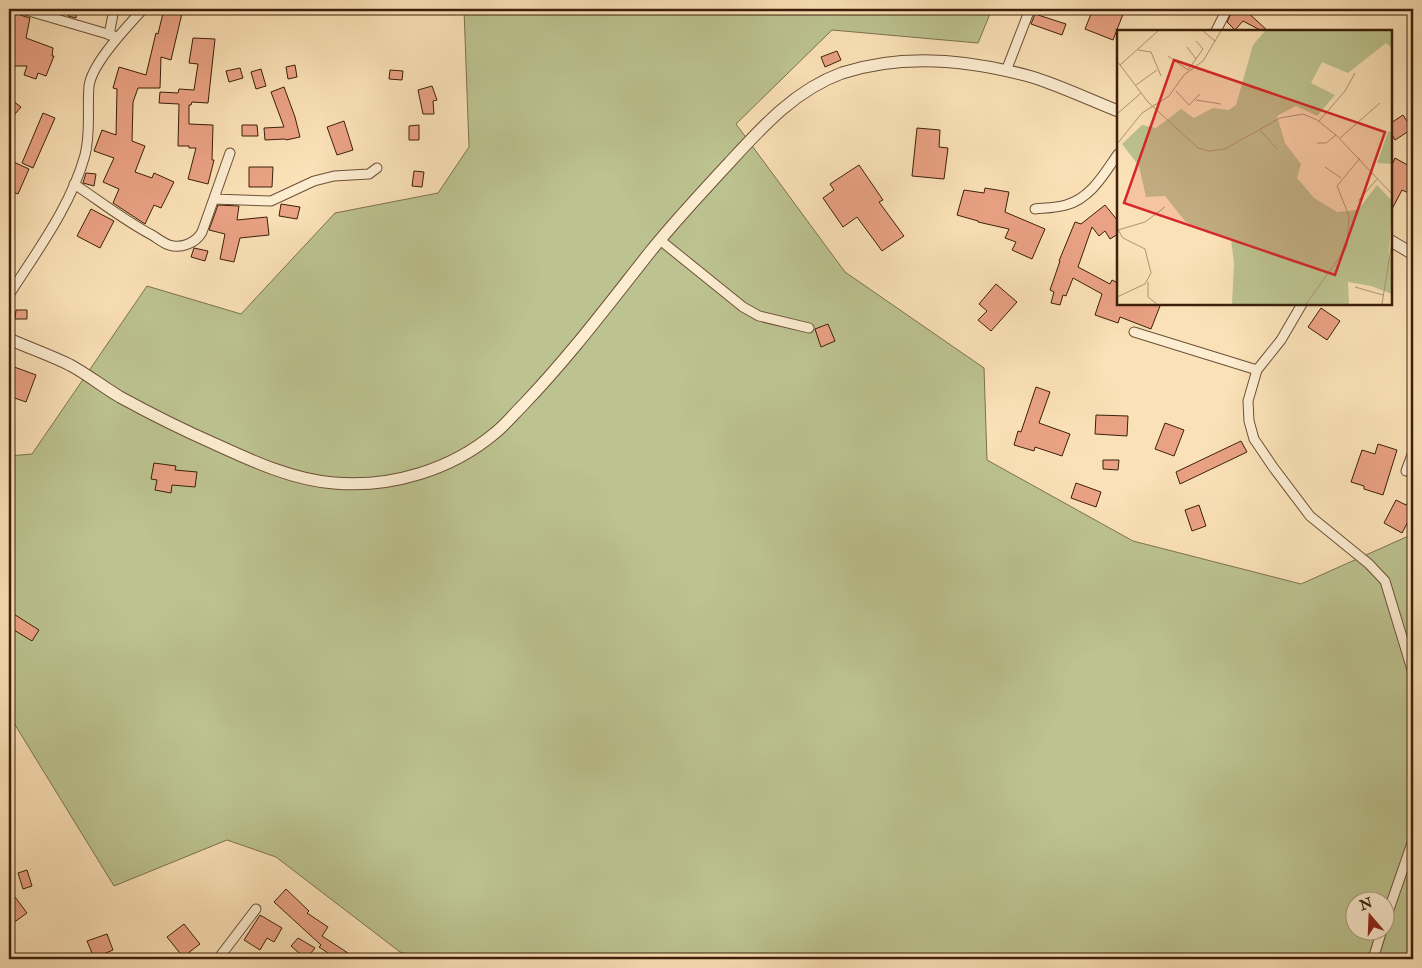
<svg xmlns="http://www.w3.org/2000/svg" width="1422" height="968" viewBox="0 0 1422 968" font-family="'IM FELL Double Pica',serif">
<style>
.green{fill:#bcc390;stroke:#7c724e;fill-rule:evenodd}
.building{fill:#eaa284;stroke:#3c200b}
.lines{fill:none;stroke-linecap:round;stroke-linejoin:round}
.minor-casing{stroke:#6c5036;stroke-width:11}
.tertiary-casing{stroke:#6c5036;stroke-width:13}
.minor{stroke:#fcecd0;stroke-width:9}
.tertiary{stroke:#fcecd0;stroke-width:11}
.inset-road{fill:none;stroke:#af9472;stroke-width:1}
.view{fill:#d62828;fill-opacity:0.15;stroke:#d62828;stroke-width:2.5}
.inset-edge{fill:none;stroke:#3c200b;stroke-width:2.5}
</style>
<rect width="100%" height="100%" fill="#fbe1b7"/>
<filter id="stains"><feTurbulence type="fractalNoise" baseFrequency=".004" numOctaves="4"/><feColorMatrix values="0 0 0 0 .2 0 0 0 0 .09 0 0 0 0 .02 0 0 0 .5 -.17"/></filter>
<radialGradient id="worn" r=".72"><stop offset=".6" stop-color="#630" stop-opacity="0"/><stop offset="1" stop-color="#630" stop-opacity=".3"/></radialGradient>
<path class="green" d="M464 9H992L978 43 832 30 736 124 845 272 984 368 987 460 1133 541 1301 584 1413 534V959H430L400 952 276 857 227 840 114 886 9 715V456L32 454 147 286 241 314 335 213 438 193 469 147ZM1354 900H1384V930H1354Z"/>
<path class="building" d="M12 9H16L20 15 30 18 26 38 53 48 52 56H54L46 76 38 73 36 79 24 75 27 66H9V24Z
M70 9H77L76 18 68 16Z
M164 9H183L171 60 161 57 160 88H138L133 102 132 141 145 146 135 172 152 178 154 173 174 182 161 208 154 205 145 224 113 203 119 189 103 182 114 158 94 151 102 130 116 135 117 89 113 88 119 67 146 75 156 33 158 34Z
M1093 9H1125L1113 40 1085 29Z
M1233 9H1244L1268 31H1262L1243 21 1235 30 1227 22Z
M1035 14 1066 24 1062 35 1031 24Z
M193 38 215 39 208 103 192 102 191 105H189V124L213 125 212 160H214L208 184 188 179 196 148H189V146H178L179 104 159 103 160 92 178 93 179 89 194 90 198 64 189 63Z
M837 51 841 60 825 67 821 57Z
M295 65 297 77 288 79 286 67Z
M240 68 243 78 229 82 226 71Z
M261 69 266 86 256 89 251 72Z
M390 70 403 71 402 80 389 79Z
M432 86 437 100 433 101 434 114H423L418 90Z
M284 87 295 117 300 137 286 140 285 139 265 140 264 128 284 127 271 92Z
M9 98 21 107 15 114 9 109Z
M43 113 55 118 33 168 22 163Z
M1403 115 1412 129 1395 140 1391 133V123Z
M344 121 353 150 337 155 327 127Z
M242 125H257L258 136H242Z
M419 125V140H409V126Z
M917 128 940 130 939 147 948 148 944 179 912 176Z
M1395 158 1413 168V195L1402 190 1391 211V167Z
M9 160 29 169 18 194 9 190Z
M859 165 883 200 879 202 904 236 882 251 857 217 843 227 823 198 834 190 830 184Z
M249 167H273L272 187H249Z
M414 171 424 172 422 187 412 186Z
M86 173 96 174 94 186 83 183Z
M985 188 1009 192 1005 212 1045 229 1032 259 1012 250 1016 242 1005 238 1009 229 978 222V221L957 215 964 190 984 193Z
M281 204 300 207 297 219 279 216Z
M218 205 239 206 237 220 267 217 269 235 240 238 234 262 220 259 225 234 209 230Z
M1105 205 1118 221V234L1110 239 1105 231 1099 236 1092 227 1078 267 1110 284 1112 280 1118 283V304H1155L1160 306 1151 329 1120 317 1118 323 1095 315 1102 294 1073 278 1066 296 1063 295 1060 305 1051 303 1054 292 1050 290 1060 261H1059L1075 222 1081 224Z
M91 209 114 221 100 248 77 236Z
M194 248 208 251 205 261 191 257Z
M996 284 1017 302 991 331 978 320 987 311 979 304Z
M1321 308 1340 321 1327 340 1308 327Z
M16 310H27V319H15Z
M828 324 835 341 821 347 815 329Z
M9 365 36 375 26 402 9 396Z
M1036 387 1050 392 1039 423 1070 434 1062 456 1035 447 1034 451 1014 445 1018 431 1021 432Z
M1096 415 1128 416 1127 436 1095 434Z
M1165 423 1184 430 1174 456 1155 449Z
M1241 441 1247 452 1180 484 1176 472Z
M1378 444 1397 450 1383 495 1364 489V486L1351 482 1362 450 1375 454Z
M1103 460H1119L1118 470 1103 469Z
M154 463 176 466 175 470 197 472 195 487 172 485 171 493 155 490 157 480 151 479Z
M1076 483 1101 492 1096 507 1071 498Z
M1413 495V512L1402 533 1384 523 1396 500 1406 505Z
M1199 505 1206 526 1192 531 1185 510Z
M9 611 39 630 32 641 9 627Z
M27 870 32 886 23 889 18 873Z
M286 889 309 911 307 913 328 927 322 936 348 953 344 959H337L319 947 321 945 274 902Z
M15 897 27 913 9 926V901Z
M260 915 282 928 274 942 267 938 260 950 244 940Z
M184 924 200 944 183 957 167 937Z
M107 934 113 950 94 958 87 941Z
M298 938 315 948 306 959 291 946Z"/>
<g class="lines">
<g class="minor-casing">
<path id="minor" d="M22 9 118 37
M1216 31 1227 9
M109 35 114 9
M1006 71 1030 9
M74 184C100 201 125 221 152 235 157 238 163 243 169 245 181 249 196 243 202 232L230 153
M214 199 271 201 314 181 334 176 369 174 377 168
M1035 209C1045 208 1056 208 1066 205 1091 198 1104 174 1118 154
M660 240 743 307 759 316 809 328
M9 295C37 251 71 206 85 155 91 132 87 109 89 86 92 63 127 27 143 9
M1302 304 1281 340 1257 370 1248 401 1249 421 1254 439 1273 467 1310 516 1369 564 1385 581 1413 673
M1134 332 1257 370
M1406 471 1413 452
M1384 924 1413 840
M218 959 256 909
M1373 959 1382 930"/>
</g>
<g class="tertiary-casing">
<path id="tertiary" d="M1391 241 1413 254
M9 339C29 348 50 355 70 365 87 374 103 387 120 397 151 414 183 430 215 444 252 461 293 480 334 483 391 488 451 470 495 433 505 425 514 414 523 405 570 356 608 305 650 252 675 221 702 192 729 163 762 127 795 90 842 73 903 53 971 60 1032 77 1061 86 1090 100 1118 111"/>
</g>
<use href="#minor" class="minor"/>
<use href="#tertiary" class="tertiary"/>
</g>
<g transform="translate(1117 30)">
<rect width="275" height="275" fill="#fbe1b7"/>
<path d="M148 1H275V18L269 13 231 43 205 32 194 53 218 65 200 86 179 76 160 86 168 113 184 134 180 148 197 168 220 182 241 180 260 155 275 171 272 225 275 230V264L254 256 231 252 232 274H115L117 234 114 209 83 200 68 191 48 166 29 167 22 136 5 114 25 95 39 98 64 79 77 88 96 78 112 80 119 75 136 15ZM275 101V134L260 133 271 102Z" fill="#bcc390"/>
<path class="inset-road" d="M86 1 98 11M70 17 79 29M21 20 34 22 44 46M51 26 71 40M0 31 31 72 81 118 92 121 108 119 163 88 186 84 200 90 219 105 275 164M3 35 41 1M71 40 86 19 79 11M19 55 40 40M59 61 72 75 83 64M79 70 104 74M0 84 24 63M202 91 228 61 238 43M142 99 160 119M223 108 263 73M200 113H209L219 105M0 114 25 83 52 66 67 45 86 31 104 1M208 137 224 148M241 171 261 148M0 198 6 208 28 219 34 243 28 254 0 267M1 200 28 192 48 177M31 252V267L40 274M238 257 266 265M189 274 230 217 232 186 220 156 243 128M265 274 275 212"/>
<path class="view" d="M57 30 268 102 218 245 7 173Z"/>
<rect width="275" height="275" class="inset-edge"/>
</g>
<rect width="1422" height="968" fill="none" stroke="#fbe1b7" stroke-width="30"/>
<rect x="10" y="10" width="1402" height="948" fill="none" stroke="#3c200b" stroke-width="2.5"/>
<rect x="15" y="15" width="1392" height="938" fill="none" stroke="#3c200b"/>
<g transform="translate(1370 916) rotate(341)"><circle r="24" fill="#fcecd0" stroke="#af9a81"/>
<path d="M0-4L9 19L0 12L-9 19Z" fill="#8f2418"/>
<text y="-8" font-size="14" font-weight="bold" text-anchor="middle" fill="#3c200b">N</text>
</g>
<rect width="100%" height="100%" filter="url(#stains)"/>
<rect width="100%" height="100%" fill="url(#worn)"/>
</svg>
